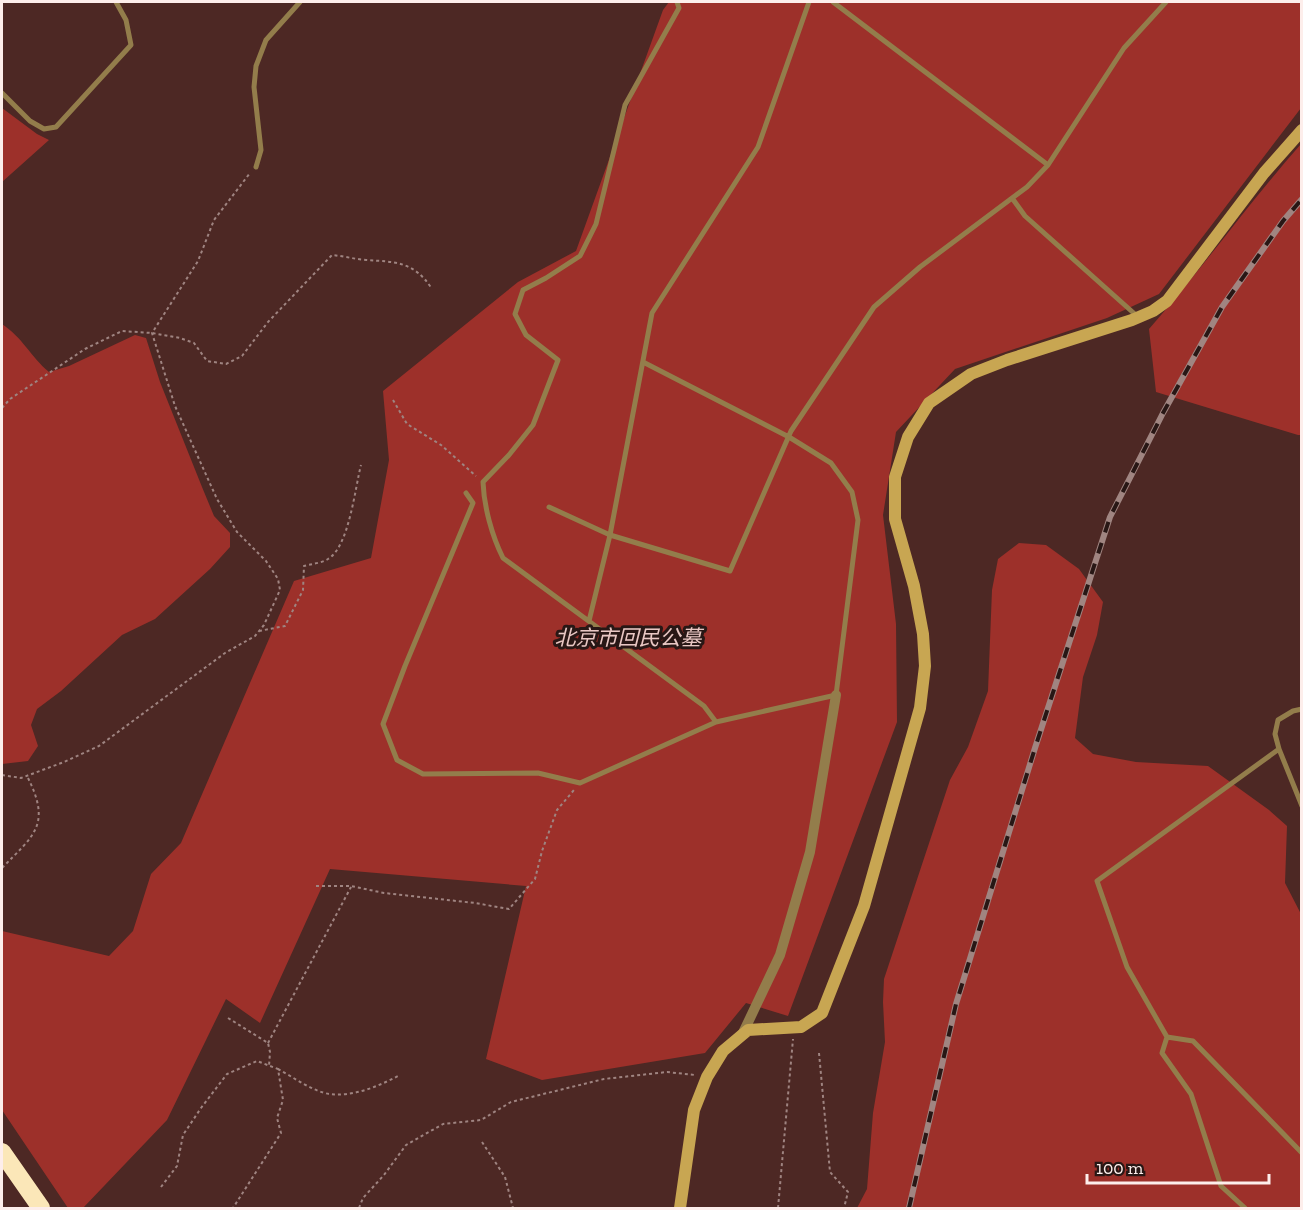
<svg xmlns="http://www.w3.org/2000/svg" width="1303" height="1210" viewBox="0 0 1303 1210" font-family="'Zilla Slab','Noto Sans SC',serif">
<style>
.green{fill:#9d302a}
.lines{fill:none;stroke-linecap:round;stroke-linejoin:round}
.path{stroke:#9f8481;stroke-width:2;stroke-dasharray:3 3;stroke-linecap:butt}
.lane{stroke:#937d4b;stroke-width:5}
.street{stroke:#937d4b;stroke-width:10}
.secondary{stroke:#c8a652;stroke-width:12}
.highway{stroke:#fbe7b8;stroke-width:18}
.rail-casing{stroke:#a08581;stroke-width:6}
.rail{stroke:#281715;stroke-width:4;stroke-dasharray:11;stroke-linecap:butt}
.labels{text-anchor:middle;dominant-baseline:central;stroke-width:6;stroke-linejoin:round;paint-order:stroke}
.park-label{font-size:21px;font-style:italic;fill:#eac8c4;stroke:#281715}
</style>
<rect width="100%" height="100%" fill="#4d2824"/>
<path class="green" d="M669 2H1301V108L1159 294 1107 318 955 369 896 432 883 515 896 624 897 722 788 1016 746 1003 705 1053 542 1080 486 1059 526 886 330 869 260 1023 226 999 167 1120 83 1208H68L2 1110V931L109 956 133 931 151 874 181 843 294 581 371 558 389 460 383 391 518 282 576 251 663 10Z
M2 108 37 134 49 140 2 182Z
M1301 144V435H1298L1156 392 1149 329C1202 269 1248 204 1301 144Z
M2 324C23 338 30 356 49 372L69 366 135 335 146 338 160 382 202 487 214 516 230 533V547L210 569 155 619 122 635 61 691 37 709 31 725 38 746 28 761 2 764Z
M1019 543 1046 545 1079 569 1103 602 1097 635 1083 677 1075 738 1093 754 1136 762 1208 766 1269 810 1287 826 1285 883 1302 916 1301 1208H857L867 1189 873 1113 885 1042 883 1002 884 979 950 780 968 747 988 691 992 590 998 559Z"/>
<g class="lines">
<path class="path" d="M393 400 407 424 441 445 476 476
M2 408 10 399 85 349 122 331 152 333 180 338 194 343 207 361 226 364 242 356 268 322 332 255C343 256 354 259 366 260 395 262 414 261 432 289
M259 631 285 626 303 590 304 566C311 564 322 563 328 559 349 547 355 488 361 465
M2 775 21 778 64 762 99 746 225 653 255 636 264 625 280 590 278 579 266 561 237 532 217 499 175 406 152 333 198 261 214 220 250 173
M2 868C34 835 52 825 27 776
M316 886H351L384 893 475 903 509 909 535 879 542 851 557 810 574 790
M228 1018 268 1043 270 1052 269 1066
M268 1043 351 887
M819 1053 830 1172 848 1192 844 1208
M278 1069C293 1077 312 1091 329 1094 354 1097 379 1086 400 1075
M482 1142 505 1177 513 1208
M161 1187 177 1166 183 1135 201 1108 227 1074 257 1061 278 1069 283 1100 277 1118 281 1133 233 1208
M359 1208 363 1198 384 1175 406 1145 443 1124 481 1120 511 1102 604 1079 667 1072 695 1075
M778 1208 793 1039"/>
<path class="lane" d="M833 2 1048 165
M2 93 30 121 44 129 56 127 131 45 126 20 116 2
M256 167 261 150 254 87 256 66 266 40 300 2
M1012 198 1025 216 1137 316
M643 362 789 437 831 463 852 492 858 520 836 695 716 722
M466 493 473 503 405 666 383 724 397 760 423 774 538 773 580 783 716 722 704 706 503 558C492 536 484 507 483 482L509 455 533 425 558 360 526 335 515 314 523 290 546 278 580 256 596 224 625 105 679 8 677 2
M549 507 610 535 730 571 791 431 874 307 920 267 1027 187 1048 165 1124 48 1166 2
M589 621 610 535 652 313 758 147 809 2
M1279 749 1275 734 1278 720 1293 711 1302 709
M1167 1037 1127 967 1097 881 1279 749 1302 806
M1245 1208 1221 1186 1191 1094 1162 1053 1167 1037 1193 1041 1302 1153"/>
<path class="street" d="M742 1035 780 955 810 852 836 695"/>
<path class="secondary" d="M680 1208 694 1110 707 1077 723 1051 748 1030 801 1027 822 1013 864 906 920 708 925 666 923 634 914 586 895 519V477L908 437 929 403 971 374 1007 360 1132 320 1153 311 1167 301 1264 173 1302 130"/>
<path class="highway" d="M2 1152 41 1208"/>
<g class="rail-casing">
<path id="rail" d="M909 1208 956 1004 1035 748 1110 517 1163 413 1222 307 1283 221 1302 199"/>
</g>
<use href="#rail" class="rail"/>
</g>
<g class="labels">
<g class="park-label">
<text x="628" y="637">北京市回民公墓</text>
</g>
</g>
<rect width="1303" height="1210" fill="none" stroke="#fdeeeb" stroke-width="6"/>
<path d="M1087 1174v9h182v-9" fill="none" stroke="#fdeeeb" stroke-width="3"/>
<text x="1096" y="1174" font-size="18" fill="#fdeeeb" stroke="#281715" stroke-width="4.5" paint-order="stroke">100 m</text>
</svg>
